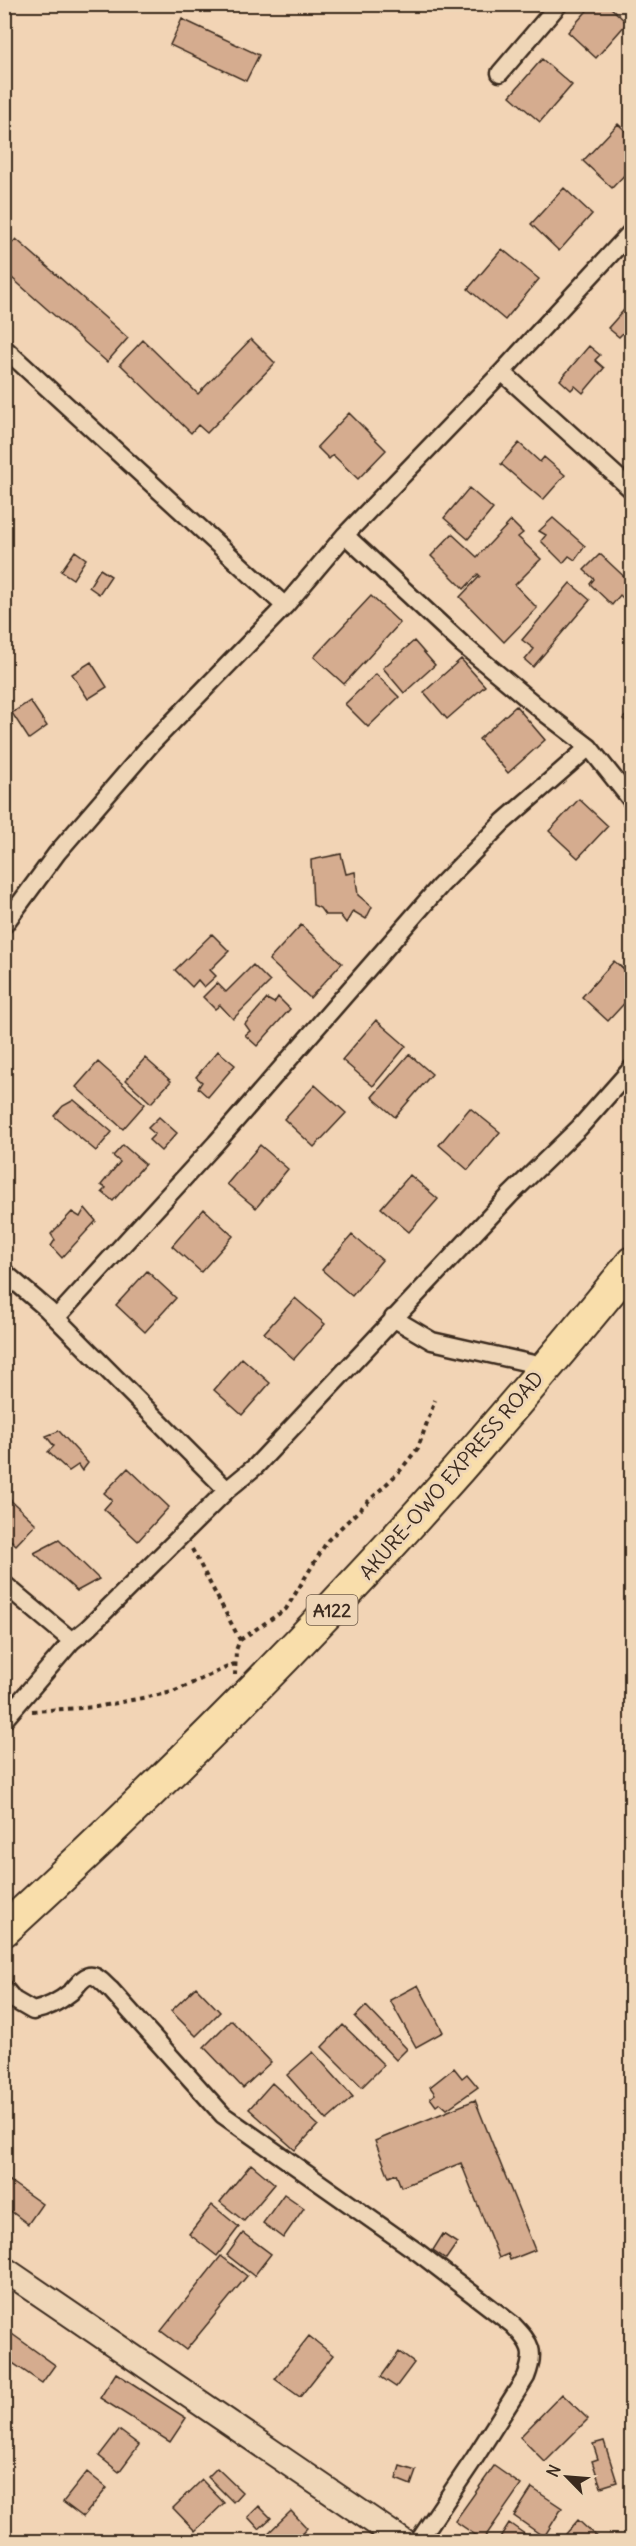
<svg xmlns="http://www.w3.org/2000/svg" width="636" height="2546" viewBox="0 0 636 2546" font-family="Delius,sans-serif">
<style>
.building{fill:#d5ac8f;stroke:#3b2a1e;stroke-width:1.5}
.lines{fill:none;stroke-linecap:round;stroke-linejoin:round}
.street-casing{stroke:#3b2a1e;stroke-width:21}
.secondary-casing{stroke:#3b2a1e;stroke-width:28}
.highway-casing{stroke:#3b2a1e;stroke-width:36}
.path{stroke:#3b2a1e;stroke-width:4;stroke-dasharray:4.5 4.5;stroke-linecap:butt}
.street{stroke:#efd6b7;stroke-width:16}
.secondary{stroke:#efd6b7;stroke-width:24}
.highway{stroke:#f9deab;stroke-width:32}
.labels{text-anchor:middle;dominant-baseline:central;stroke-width:6;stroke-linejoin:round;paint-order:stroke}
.shield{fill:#efd6b7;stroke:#715e4c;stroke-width:1.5}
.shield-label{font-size:18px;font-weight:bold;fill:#3b2a1e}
.street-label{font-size:20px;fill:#3b2a1e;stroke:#efd6b7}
</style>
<rect width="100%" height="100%" fill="#f2d4b5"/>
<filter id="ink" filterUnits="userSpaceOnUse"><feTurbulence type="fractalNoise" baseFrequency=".0167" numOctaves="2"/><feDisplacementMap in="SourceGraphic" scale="12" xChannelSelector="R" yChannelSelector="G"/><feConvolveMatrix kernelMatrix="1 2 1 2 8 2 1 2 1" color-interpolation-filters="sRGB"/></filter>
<g filter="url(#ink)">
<path class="building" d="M593 4H607L627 23 596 58 568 32Z
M182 19 259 55 246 81 170 45Z
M542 59 572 85 540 122 510 96Z
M618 124 632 137V167L612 188 583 161Z
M564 188 592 214 559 251 531 224Z
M16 239 128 338 107 362 4 271V252Z
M502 249 539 279 505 320 468 289Z
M632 301V339L631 340 623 333 619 337 608 328Z
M251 339 275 363 207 433 198 425 191 433 120 364 143 340 198 394Z
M589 346 600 355 595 360 604 368 583 393 575 386 571 390 560 380Z
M349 413 386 450 358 479 333 455 329 459 317 447Z
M519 443 540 462 544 457 565 475 543 500 501 464Z
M469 488 493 509 468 539 444 518Z
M553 518 585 546 575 560 569 556 563 563 541 541 546 535 539 531Z
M511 521 523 533 518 537 541 559 515 585 537 608 504 642 460 597 480 576 478 574 464 589 431 556 452 534 477 557Z
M75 551 86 559 73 579 61 571Z
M600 554 632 584V596L626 601 620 595 612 605 590 584 594 579 584 570Z
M100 569 111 576 99 594 89 587Z
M570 583 590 600 533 667 525 660 534 649 522 640Z
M371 596 400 623 344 684 314 657Z
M414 641 435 665 404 693 383 668Z
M461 659 485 686 447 719 424 692Z
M91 662 107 687 88 699 72 674Z
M376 674 399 697 368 727 345 704Z
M30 701 47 726 29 739 12 713Z
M516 706 545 740 508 773 479 739Z
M632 709V726L623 719Z
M579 799 608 826 578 858 549 831Z
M341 854 346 874 355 872 358 895 372 907 366 919 353 911 346 923 340 915H325L320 908 313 905 311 860Z
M301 925 342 963 310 998 269 960Z
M212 934 229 951 210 970 216 976 204 987 198 980 192 987 175 970Z
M614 961 632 976V995L608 1021 582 997Z
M253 965 270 982 233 1019 220 1005 215 1009 203 997 217 983 226 992Z
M278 997 290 1009 257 1046 245 1035 250 1031 245 1024 267 999 274 1003Z
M376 1020 406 1046 373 1086 342 1060Z
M218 1051 235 1065 208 1097 198 1088 202 1082 196 1077Z
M409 1054 432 1074 395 1117 372 1097Z
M145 1058 171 1081 151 1103 126 1080Z
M98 1062 145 1104 123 1129 76 1087Z
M315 1085 346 1113 314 1147 284 1119Z
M74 1100 112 1132 96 1151 54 1116 63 1106Z
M470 1108 500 1132 468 1170 439 1145Z
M159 1117 177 1133 161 1151 149 1140 155 1134 148 1128Z
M123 1145 145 1164 113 1201 102 1192 106 1188 101 1185 120 1162 113 1156Z
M260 1145 288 1169 256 1208 227 1184Z
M410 1175 438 1199 409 1232 381 1208Z
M85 1208 96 1221 62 1258 51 1246 55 1240 51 1234 72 1212 80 1217Z
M204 1209 233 1236 201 1272 172 1246Z
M352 1235 382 1260 352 1296 322 1270Z
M147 1271 176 1298 145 1332 116 1305Z
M295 1298 325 1324 294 1359 264 1333Z
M242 1358 270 1383 242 1415 214 1390Z
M59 1431 88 1463 82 1471 78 1465 69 1471 48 1452 54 1446 46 1436Z
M128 1468 169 1507 138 1541 104 1509 112 1500 104 1493Z
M5 1495 36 1524 16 1545 4 1534Z
M59 1540 99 1579 77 1591 34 1553Z
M418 1985 443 2032 416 2047 390 2000Z
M196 1987 220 2012 196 2036 171 2011Z
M366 2006 407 2049 396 2060 355 2017Z
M231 2020 271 2062 243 2088 204 2047Z
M343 2025 384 2065 362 2087 322 2047Z
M313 2052 353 2097 327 2120 287 2075Z
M454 2068 462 2078 467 2074 478 2087 447 2109 440 2103 436 2106 430 2098 435 2094 430 2087Z
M272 2083 318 2125 295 2150 249 2109Z
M475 2100 535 2250 510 2260 508 2254 499 2258 461 2163 401 2187 396 2174 389 2177 375 2141Z
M251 2164 275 2184 244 2221 220 2202Z
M4 2177 42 2204 28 2224 4 2206Z
M284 2194 304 2208 283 2238 263 2223Z
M212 2205 239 2227 217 2256 189 2234Z
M243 2233 271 2254 254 2276 227 2255Z
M443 2234 457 2243 446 2259 433 2250Z
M221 2256 247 2276 186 2350 161 2331Z
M5 2329 55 2365 42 2383 4 2357Z
M309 2336 333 2355 300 2397 275 2379Z
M399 2352 414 2363 396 2387 381 2377Z
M116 2373 186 2418 170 2442 100 2398Z
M562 2394 588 2419 545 2462 520 2437Z
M119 2430 139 2445 119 2472 99 2456Z
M604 2441 617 2482 601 2487 592 2461 598 2459 593 2444Z
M400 2466 416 2471 411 2485 396 2479Z
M494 2466 521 2485 483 2540 455 2521Z
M217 2468 242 2492 233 2502 208 2477Z
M87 2472 107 2488 83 2517 63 2502Z
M202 2480 224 2503 195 2531 173 2508Z
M532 2488 562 2508 544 2537 514 2516Z
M259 2506 271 2518 259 2529 248 2517Z
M291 2511 307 2528 294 2542H259Z
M578 2520 602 2542H559Z
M509 2523 536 2542H497Z"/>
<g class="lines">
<g class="street-casing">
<path id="street" d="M500 73 559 4
M4 348 285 606
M502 372 632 490
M345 535 462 644 546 714 589 747 632 801
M4 925 57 853 152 743 285 606 345 535 502 372 632 231
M4 1272 47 1309 227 1490
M56 1318 216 1143 440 886 503 822 589 747
M393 1318 432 1341 547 1367
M4 1584 72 1641
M4 1720 72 1641 87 1629 227 1490 256 1466 510 1195 579 1128 632 1068
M4 1988 14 2000 33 2011C47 2008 60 2001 71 1992 77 1987 83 1974 93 1976 99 1977 106 1986 111 1990L223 2115 419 2253 513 2325C531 2344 536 2351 526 2377L474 2459 418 2542"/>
</g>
<g class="secondary-casing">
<path id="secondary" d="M4 2269 404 2542"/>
</g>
<g class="highway-casing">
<path id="highway" d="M4 1930C183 1766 351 1596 508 1412 550 1363 592 1314 632 1263"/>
</g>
<path class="path" d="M192 1549 240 1640 236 1650 235 1675
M240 1640 286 1609 328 1540 399 1472 418 1448 435 1400
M32 1711 96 1707 173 1692 234 1664"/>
<use href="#street" class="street"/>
<use href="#secondary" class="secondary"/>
<use href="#highway" class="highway"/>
</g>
</g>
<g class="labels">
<rect class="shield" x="306.5" y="1595" width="51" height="30" rx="4.5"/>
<g class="shield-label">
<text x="332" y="1610">A122</text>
</g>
<g class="street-label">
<text transform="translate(451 1475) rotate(-49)">AKURE-OWO EXPRESS ROAD</text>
</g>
</g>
<rect width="636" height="2546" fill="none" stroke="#efd6b7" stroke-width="24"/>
<rect x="12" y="12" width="612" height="2522" fill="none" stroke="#3b2a1e" stroke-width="2" filter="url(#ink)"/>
<g transform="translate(567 2477) rotate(295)" stroke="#efd6b7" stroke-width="4.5" paint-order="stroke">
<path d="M0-4.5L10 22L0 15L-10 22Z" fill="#3b2a1e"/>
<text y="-9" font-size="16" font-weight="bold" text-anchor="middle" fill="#3b2a1e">N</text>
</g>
</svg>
